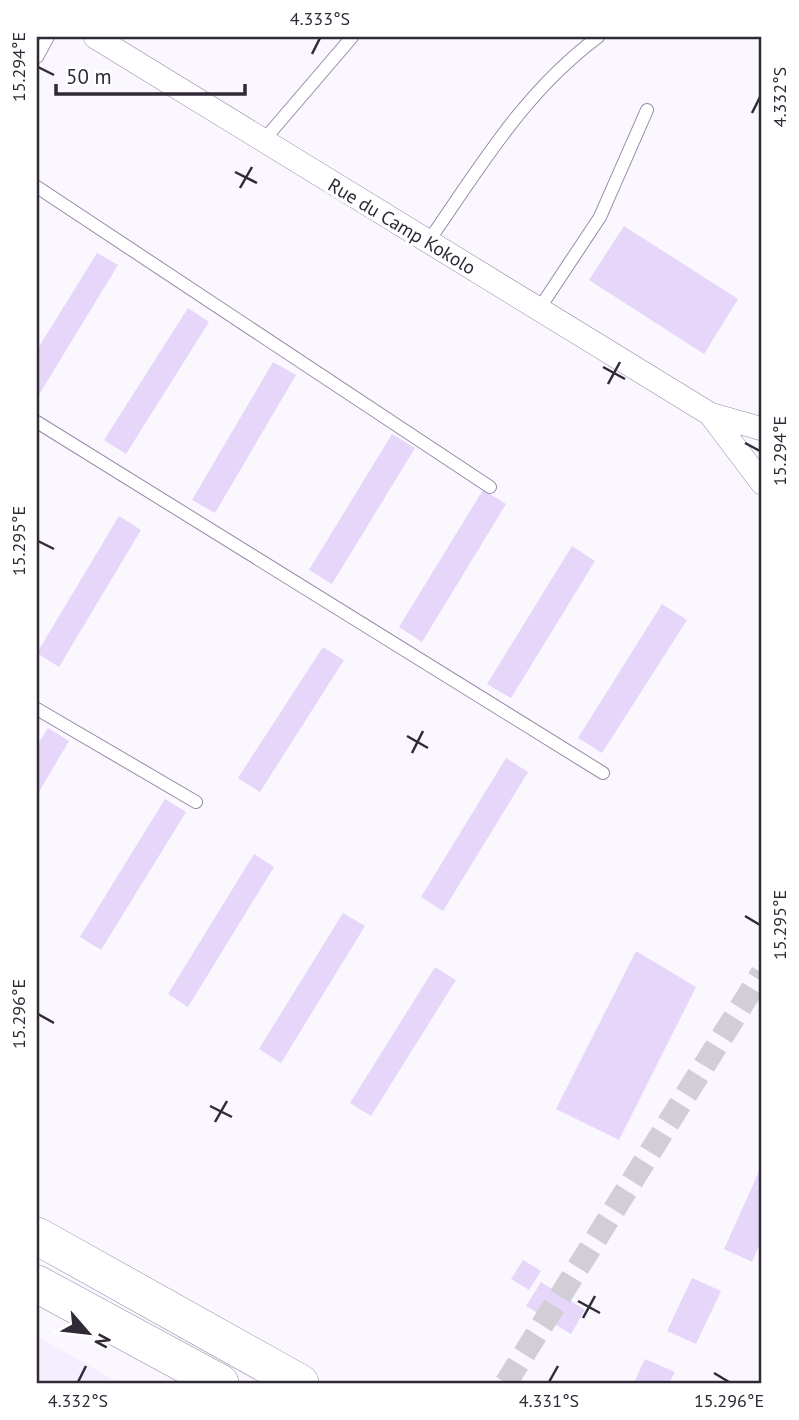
<svg xmlns="http://www.w3.org/2000/svg" width="799" height="1420" viewBox="0 0 799 1420" font-family="'PT Sans',sans-serif">
<style>
.built{fill:#f5eeff}
.building{fill:#e6d6fa}
.lines{fill:none;stroke-linecap:round;stroke-linejoin:round}
.street-tunnel{stroke:#d2ced6;stroke-width:23;stroke-dasharray:23 11;stroke-linecap:butt}
.lane-casing{stroke:#9788a8;stroke-width:14}
.street-casing{stroke:#9788a8;stroke-width:24}
.primary-casing{stroke:#9788a8;stroke-width:38}
.lane{stroke:#fff;stroke-width:12}
.street{stroke:#fff;stroke-width:23}
.primary{stroke:#fff;stroke-width:37}
.ticks{fill:none;stroke:#302a37;stroke-width:2.5}
.labels{text-anchor:middle;dominant-baseline:central;stroke-width:7;stroke-linejoin:round;paint-order:stroke}
.street-label{font-size:19px;fill:#302a37;stroke:#fff}
.neatline{fill:none;stroke:#302a37;stroke-width:2.5}
.ticks-label{font-size:18px;text-anchor:middle;fill:#302a37}
</style>
<rect width="100%" height="100%" fill="#faf7fe"/>
<path class="built" d="M37 1336 119 1383H37Z"/>
<path class="building" d="M624 226 738 299 704 354 589 280Z
M97 253 118 265 37 398V350Z
M188 308 209 322 126 454 104 440Z
M273 362 296 375 215 513 192 500Z
M392 434 415 448 332 584 309 570Z
M483 490 506 504 422 642 399 627Z
M119 516 141 530 59 667 37 653Z
M572 546 595 561 511 698 487 684Z
M662 604 687 620 602 753 578 738Z
M323 647 344 660 260 792 238 778Z
M48 728 69 741 37 795V746Z
M506 758 528 772 443 911 421 897Z
M165 799 186 812 101 950 80 937Z
M254 854 274 867 188 1007 168 994Z
M343 913 365 926 281 1063 259 1049Z
M636 951 696 987 619 1140 556 1109Z
M435 967 456 980 371 1116 350 1103Z
M762 1165V1239L752 1262 724 1249Z
M523 1260 541 1271 529 1290 511 1279Z
M692 1278 721 1291 696 1344 667 1331Z
M541 1282 585 1310 571 1334 526 1306Z
M645 1359 675 1372 669 1383H634Z"/>
<g class="lines">
<path class="street-tunnel" d="M506 1383 762 973"/>
<g class="lane-casing">
<path id="lane" d="M37 57 48 37
M263 141 352 37
M37 187 490 487
M428 242C480 167 524 92 598 37
M539 309 600 217 647 110
M37 422 603 773
M37 709 196 802"/>
</g>
<g class="street-casing">
<path id="street" d="M95 37 710 414 762 429
M710 414 762 483"/>
</g>
<g class="primary-casing">
<path id="primary" d="M37 1236 300 1383
M37 1284 220 1383"/>
</g>
<use href="#lane" class="lane"/>
<use href="#street" class="street"/>
<use href="#primary" class="primary"/>
</g>
<path class="ticks" d="M312 54 320 38M38 67 54 75M752 113 760 97M235 172 257 183M240 188 252 167M603 367 625 379M608 384 620 362M745 443 760 451M38 541 54 549M407 736 428 748M412 753 423 731M745 916 760 925M38 1014 54 1023M210 1106 232 1117M215 1122 227 1101M578 1301 600 1313M583 1318 595 1296M714 1373 729 1382M78 1382 86 1366M549 1382 558 1366"/>
<g class="labels">
<g class="street-label">
<text transform="translate(402 226) rotate(31)">Rue du Camp Kokolo</text>
</g>
</g>
<rect width="799" height="1420" fill="none" stroke="#ffffff" stroke-width="77"/>
<g transform="translate(88 1333) rotate(118)" stroke="#ffffff" stroke-width="5" paint-order="stroke">
<path d="M0-5L12 26L0 18L-12 26Z" fill="#302a37"/>
<text y="-10" font-size="19" font-weight="bold" text-anchor="middle" fill="#302a37">N</text>
</g>
<path d="M56 84v10h189v-10" fill="none" stroke="#302a37" stroke-width="3.5"/>
<text x="66" y="84" font-size="21" fill="#302a37" stroke="#ffffff" stroke-width="5" paint-order="stroke">50 m</text>
<rect x="38" y="38" width="722" height="1344" class="neatline"/>
<g class="ticks-label">
<text x="320" y="25">4.333°S</text>
<text transform="translate(19 67) rotate(-90)" y="6">15.294°E</text>
<text transform="translate(780 97) rotate(-90)" y="6">4.332°S</text>
<text transform="translate(780 451) rotate(-90)" y="6">15.294°E</text>
<text transform="translate(19 541) rotate(-90)" y="6">15.295°E</text>
<text transform="translate(780 925) rotate(-90)" y="6">15.295°E</text>
<text transform="translate(19 1014) rotate(-90)" y="6">15.296°E</text>
<text x="78" y="1407">4.332°S</text>
<text x="549" y="1407">4.331°S</text>
<text x="729" y="1407">15.296°E</text>
</g>
</svg>
